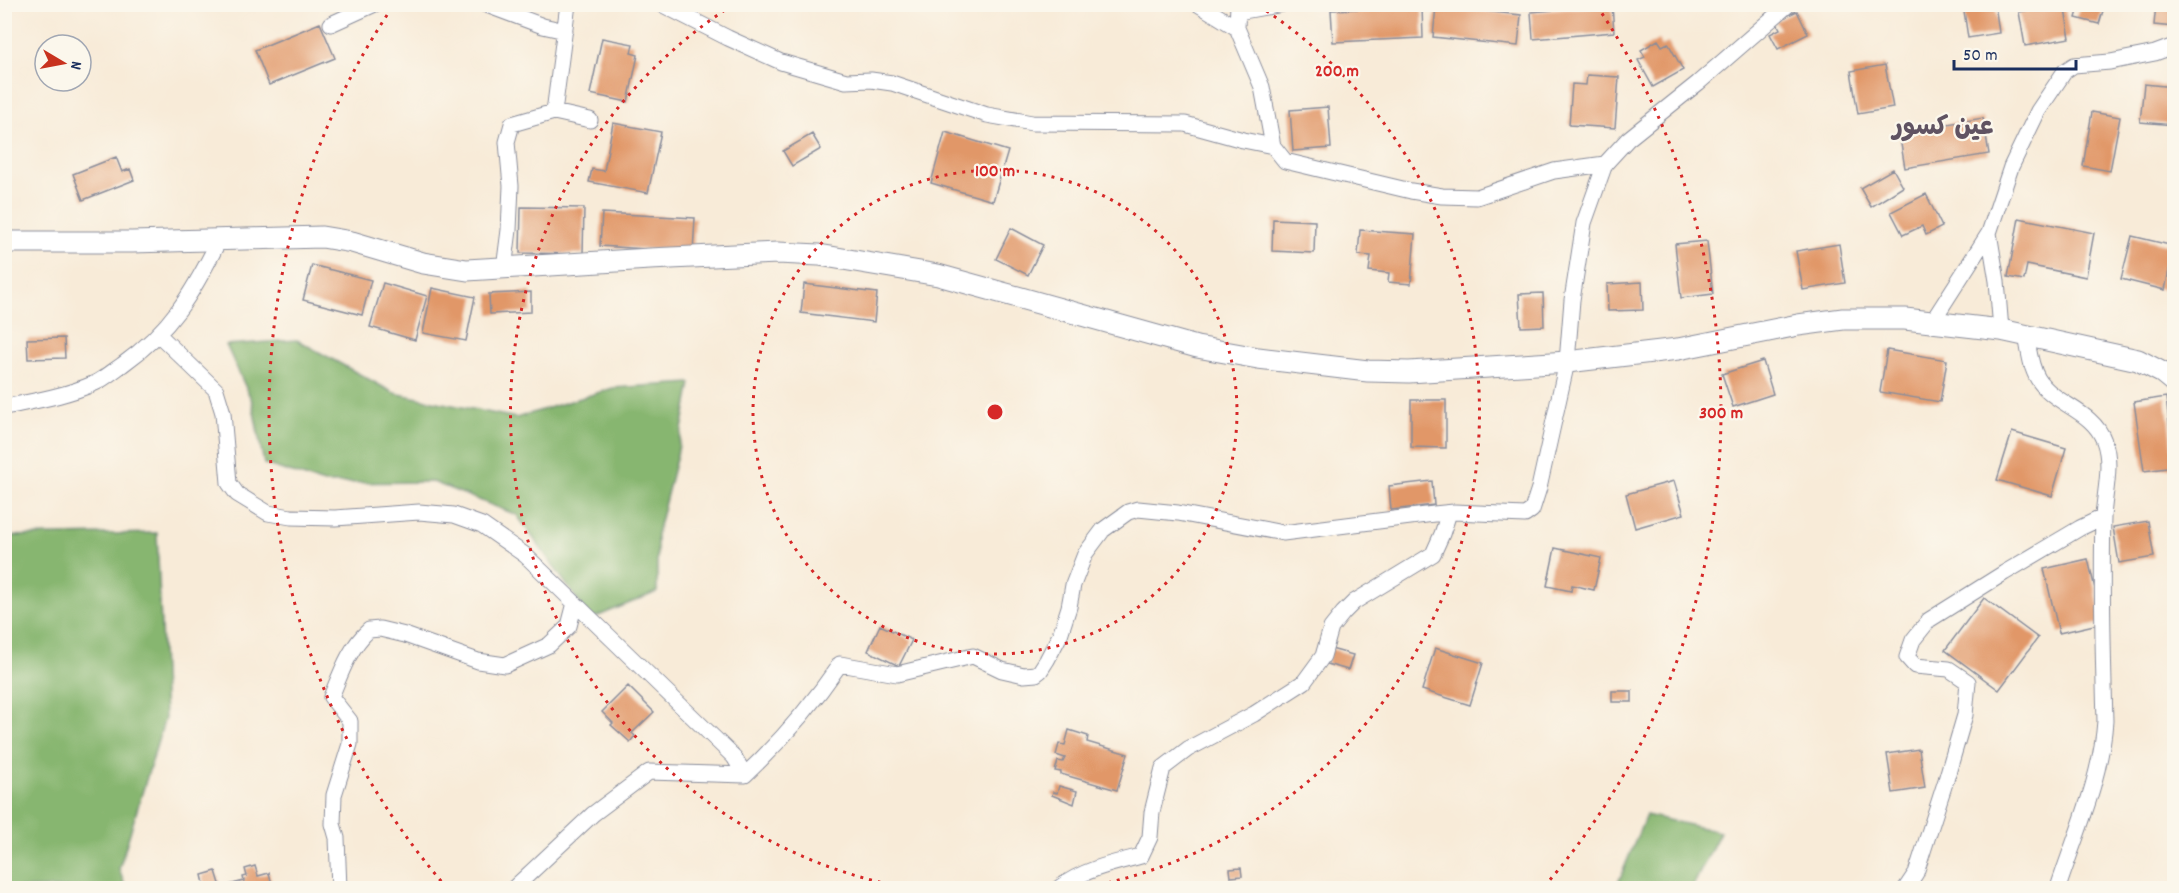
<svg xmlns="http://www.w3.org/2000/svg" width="2179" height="893" viewBox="0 0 2179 893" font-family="Dekko,'Playpen Sans Arabic',sans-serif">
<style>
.forest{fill:#87b66f;stroke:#517266;stroke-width:1.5}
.building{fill:#e19768}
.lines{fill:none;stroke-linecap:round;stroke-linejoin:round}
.minor-casing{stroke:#8a8d9b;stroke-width:17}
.secondary-casing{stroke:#8a8d9b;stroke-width:23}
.minor{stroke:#fff;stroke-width:15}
.secondary{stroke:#fff;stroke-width:21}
.ring{fill:none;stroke:#d62828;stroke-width:3;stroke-dasharray:3 6}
.labels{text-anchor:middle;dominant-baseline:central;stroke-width:4.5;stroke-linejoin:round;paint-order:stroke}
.quarter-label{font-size:26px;font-weight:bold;fill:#605362;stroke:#fbf7ec}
.centre{fill:#d62828;stroke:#fbf7ec;stroke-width:3}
.ring-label{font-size:18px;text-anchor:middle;font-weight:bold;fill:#d62828;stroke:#fbf7ec;stroke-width:4.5;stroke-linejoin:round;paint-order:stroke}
</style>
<rect width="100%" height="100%" fill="#fbf7ec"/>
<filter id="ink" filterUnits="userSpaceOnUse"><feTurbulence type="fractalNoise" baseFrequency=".0167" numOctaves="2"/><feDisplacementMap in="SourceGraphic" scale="12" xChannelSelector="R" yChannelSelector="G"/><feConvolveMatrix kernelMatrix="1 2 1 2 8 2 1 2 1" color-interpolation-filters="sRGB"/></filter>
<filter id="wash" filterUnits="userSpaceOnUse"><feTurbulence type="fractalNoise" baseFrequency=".008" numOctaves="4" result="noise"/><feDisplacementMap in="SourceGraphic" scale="24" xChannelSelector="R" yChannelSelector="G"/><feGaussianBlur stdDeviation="1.35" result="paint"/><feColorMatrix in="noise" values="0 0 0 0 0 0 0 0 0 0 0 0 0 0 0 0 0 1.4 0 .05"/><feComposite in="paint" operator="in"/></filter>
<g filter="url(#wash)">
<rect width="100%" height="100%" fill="#f8ebd8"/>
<path class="forest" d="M297 340 394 393 516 418 613 388 691 383 677 455 657 534V592L591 619 517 515 433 482 324 483 264 464 252 401 226 345Z
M157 533 165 718 119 869 126 888H5V536Z
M1646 815 1720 832 1692 888H1616Z"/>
<g id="blocks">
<path class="building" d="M1854 4H1871V5L1856 10Z
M1963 4H1995L1999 33 1968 38Z
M2064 4 2070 38 2025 46 2019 12Z
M2080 4H2105L2099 24 2076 18Z
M2156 4H2174V27L2154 25Z
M1612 5 1614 32 1533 39 1531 12Z
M1436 6 1521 15 1518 46 1433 37Z
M1422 7 1423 38 1333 42 1331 10Z
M1797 11 1808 34 1778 49 1770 34 1780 29 1776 21Z
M320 23 335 58 269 85 255 50Z
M602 38 633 44 631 53 638 55 628 102 590 94Z
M1658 40 1662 46 1668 43 1683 70 1653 87 1638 60 1645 57 1641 50Z
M1885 65 1893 108 1858 114 1851 71Z
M1587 75 1619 77 1615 128 1569 125 1572 84 1586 85Z
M2144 84 2174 87V125L2140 122Z
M1328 107 1331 148 1293 151 1290 110Z
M2092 112 2120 117 2110 171 2083 166Z
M1983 118 1989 154 1905 168 1899 132Z
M613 123 661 132 648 193 589 182 592 169 604 171Z
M945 132 1008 151 993 201 931 183Z
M812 134 821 149 792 166 783 151Z
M116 157 122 172 130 169 134 180 83 200 73 174Z
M1893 169 1903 187 1871 207 1860 188Z
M1926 194 1942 227 1926 235 1922 226 1903 235 1891 212Z
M521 207 584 208 583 254 520 253Z
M602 213 695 218 693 252 600 246Z
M2019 218 2094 233 2086 277 2027 265 2024 280 2008 277Z
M1273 219 1315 221 1314 253 1272 251Z
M1011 228 1043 245 1028 275 996 259Z
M1360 230 1415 234 1411 284 1388 282 1389 273 1369 271 1371 256 1358 255Z
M2132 236 2174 246 2165 290 2121 279Z
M1707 241 1713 294 1681 298 1675 244Z
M1839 244 1845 283 1803 290 1796 251Z
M312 265 371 280 362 315 303 300Z
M1642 282 1643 310 1608 311 1607 284Z
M383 283 427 296 415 340 370 327Z
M804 284 877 293 874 322 801 313Z
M432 288 475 297 466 341 423 333Z
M531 292V312L490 314 489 294Z
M1543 293 1544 326 1521 327 1519 294Z
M64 338 65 358 28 359 27 339Z
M1887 350 1947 360 1940 402 1880 392Z
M1763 361 1773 394 1733 407 1722 374Z
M2166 397 2174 467 2144 471 2134 402Z
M1411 400H1446V448L1411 447Z
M2012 432 2066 448 2052 496 1997 480Z
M1432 481 1434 505 1391 510 1389 486Z
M1674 481 1684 514 1635 528 1626 494Z
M2148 521 2154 557 2119 563 2113 527Z
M1555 548 1601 558 1594 590 1572 585 1571 591 1547 586Z
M2088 559 2103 623 2059 633 2044 569Z
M1984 598 2038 638 1999 690 1945 650Z
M880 625 912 640 899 666 868 651Z
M1435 648 1483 663 1470 705 1422 690Z
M1331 649 1353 655 1348 670 1327 664Z
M628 686 654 712 632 733 635 736 630 742 611 725 613 723 602 712Z
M1612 691H1632V702H1612Z
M1069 730 1088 736 1087 742 1128 754 1117 790 1061 774V772L1055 771 1058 761 1063 762 1065 758 1056 755 1059 744 1065 745Z
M1919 749 1925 788 1893 793 1887 754Z
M1059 786 1077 791 1074 804 1052 795 1053 792 1057 793Z
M255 866 258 876 269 873 273 888H205L202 875 216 871 221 887 244 881 243 877 247 876 245 869Z
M1241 868 1242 876 1231 877 1230 869Z"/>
</g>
</g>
<g filter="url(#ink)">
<use href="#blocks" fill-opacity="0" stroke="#8a8d9b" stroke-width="1.5"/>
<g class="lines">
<g class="minor-casing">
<path id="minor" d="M484 4 543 26 565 31
M661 4 728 38 781 62 846 81 871 80 892 83 987 115 1032 123 1185 124 1243 140 1273 146
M1198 4 1237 28
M1238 4 1237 28 1262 87 1273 146 1285 161 1411 191 1442 196 1477 197 1554 171 1605 164
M1238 12 1283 4
M331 24 375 4
M554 112 568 4
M1989 233 1997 281 2001 330
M504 269 509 230 511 186 507 142 512 124 554 112 590 120
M1932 322 1989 233 2011 167 2038 111 2065 71 2074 65 2110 62 2155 53 2174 46
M158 334 216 390 223 413 229 483 237 494 268 513 291 517 335 518 419 512 454 515 482 525 525 555 734 757 745 775
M2026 335C2029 350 2030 366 2038 379 2054 405 2093 410 2104 441 2113 465 2104 494 2103 518 2101 585 2103 653 2105 721 2101 779 2076 833 2058 888
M10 406C39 400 68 395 95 383 104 379 113 371 122 365 171 330 193 293 219 240
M339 888 337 838 333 824 334 795 350 744V721L331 697C341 673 349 648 369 630L380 629 405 635 478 661 505 665 549 645 569 626 575 603
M514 888 593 814 649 772 745 775C781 741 812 705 840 664L897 674 973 656 1002 670 1024 675 1036 674 1040 671 1047 660 1060 635 1069 607 1073 585 1085 554 1103 530 1128 512 1138 509 1178 513 1283 533 1434 514 1454 512 1525 515 1532 510 1539 488 1567 362 1572 300 1584 223 1605 164 1628 139 1698 83 1789 4
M1059 888C1082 870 1113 863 1141 856L1150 837 1152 812 1163 768 1188 749 1254 714 1304 682 1323 656 1331 628 1343 613 1354 602 1433 554 1442 534 1449 513
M1906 888 1916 873 1946 780 1965 715 1968 682 1949 669 1915 666 1907 657 1913 640 1929 620 2004 573 2080 528 2103 517"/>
</g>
<g class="secondary-casing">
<path id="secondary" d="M4 242H132L322 237 352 242 423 263 467 270 650 259 778 253 819 255 938 275 1197 347 1258 358 1368 371 1409 372 1567 362 1678 349 1798 325 1843 319H1905L2001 330 2138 360 2163 373 2174 382"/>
</g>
<use href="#minor" class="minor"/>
<use href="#secondary" class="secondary"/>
</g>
</g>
<g class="ring">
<circle cx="995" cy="412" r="242"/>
<path d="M907 888A484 484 0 0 1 731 6M1259 6A484 484 0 0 1 1083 888"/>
<path d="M447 888A726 726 0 0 1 393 6M1597 6A726 726 0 0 1 1543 888"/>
</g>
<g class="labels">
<g class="quarter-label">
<text x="1943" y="128">عين كسور</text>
</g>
</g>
<circle cx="995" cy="412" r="9" class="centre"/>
<g class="ring-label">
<text x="1337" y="76">200 m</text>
<text x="995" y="176">100 m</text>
<text x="1721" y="418">300 m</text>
</g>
<rect width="2179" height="893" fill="none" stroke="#fbf7ec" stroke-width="24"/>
<g transform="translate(63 63) rotate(100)"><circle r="28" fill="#fbf7ec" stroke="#a1a7b3" stroke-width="1.5"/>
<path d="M0-4.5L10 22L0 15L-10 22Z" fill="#c8321e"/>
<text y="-9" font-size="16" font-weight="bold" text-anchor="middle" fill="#1b2f5e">N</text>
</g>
<path d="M1954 60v9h122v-9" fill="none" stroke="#1b2f5e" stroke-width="3"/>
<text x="1963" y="60" font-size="18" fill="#1b2f5e" stroke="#fbf7ec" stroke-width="4.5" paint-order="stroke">50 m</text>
</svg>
